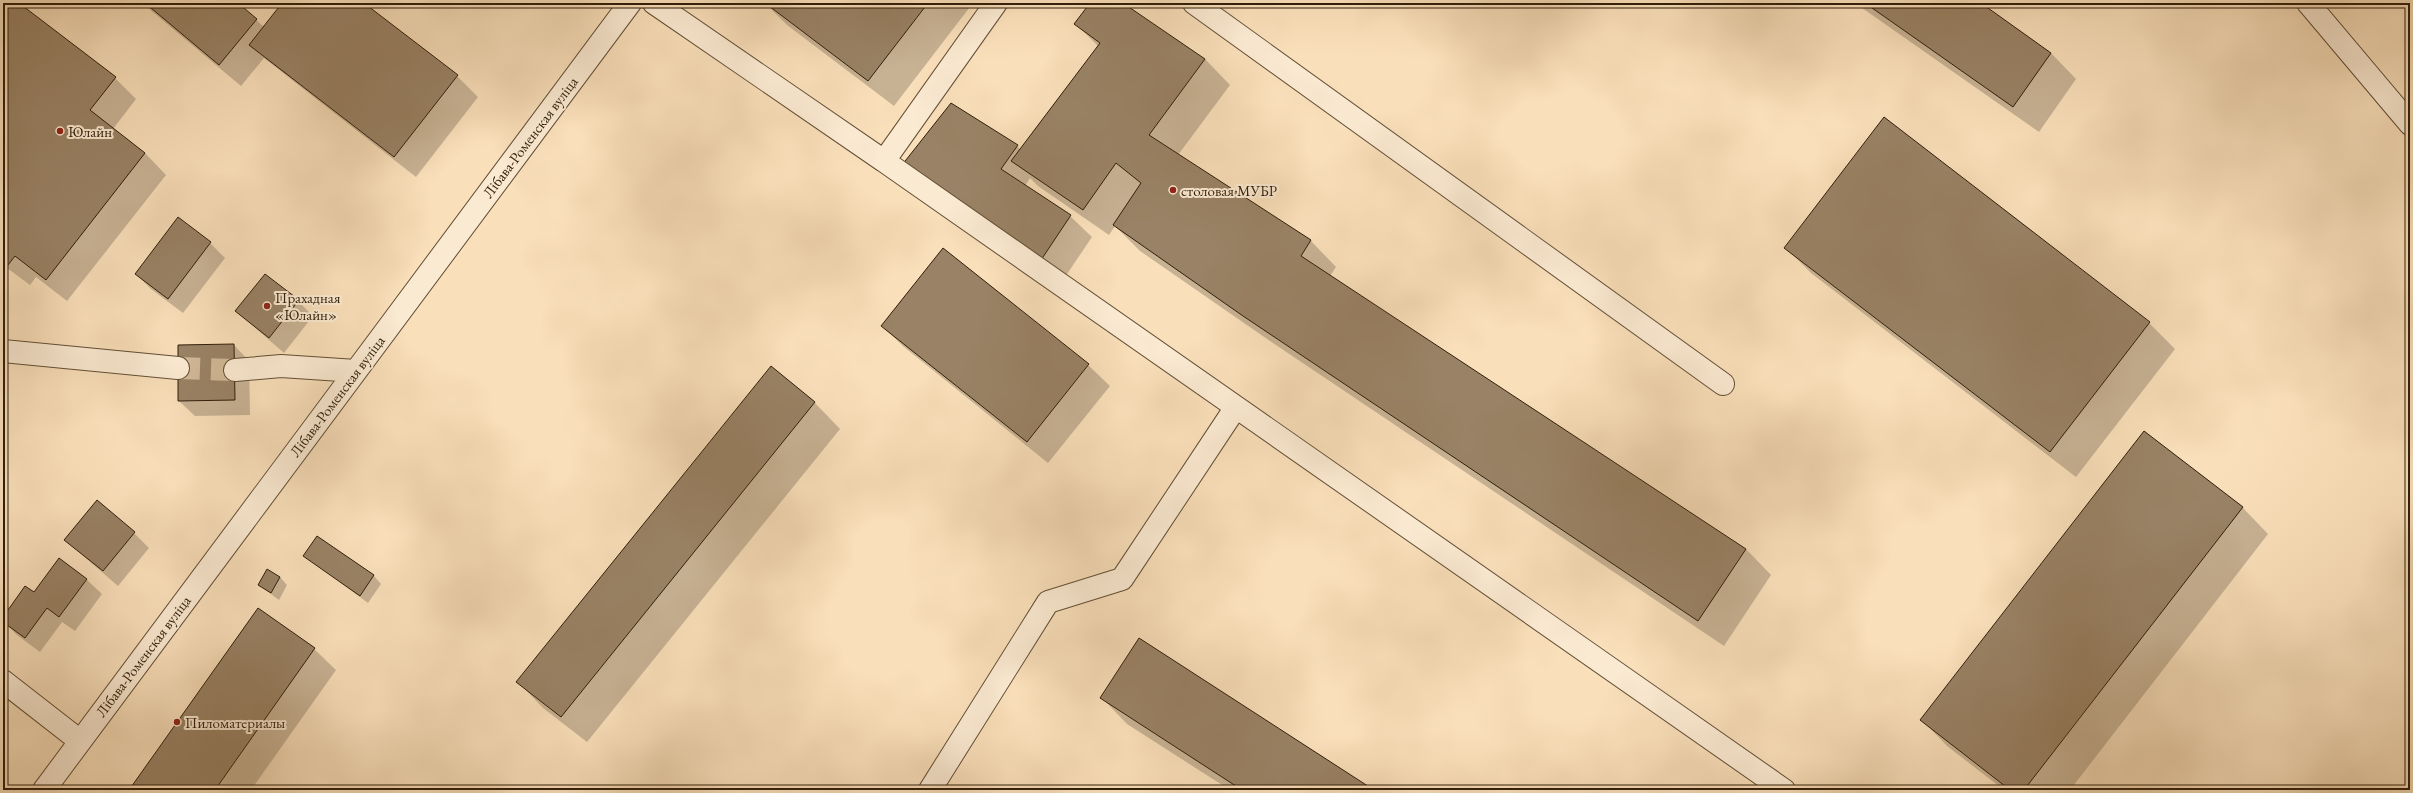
<svg xmlns="http://www.w3.org/2000/svg" width="2413" height="793" viewBox="0 0 2413 793" font-family="'EB Garamond',serif">
<style>
.shadow{fill:#0003}
.building{fill:#998265;stroke:#301e09}
.lines{fill:none;stroke-linecap:round;stroke-linejoin:round}
.minor-tunnel{stroke:#d1b897;stroke-width:22;stroke-dasharray:22 11;stroke-linecap:butt}
.minor-casing{stroke:#624e35;stroke-width:24}
.minor{stroke:#fbead2;stroke-width:22}
.poi-dot{fill:#8f2418;stroke:#fbead2;stroke-width:1.5}
.labels{text-anchor:middle;dominant-baseline:central;stroke-width:4;stroke-linejoin:round;paint-order:stroke}
.poi-label{font-size:15px;fill:#301e09;stroke:#fbead2;text-anchor:start}
.street-label{font-size:15px;fill:#301e09;stroke:#fbead2}
</style>
<rect width="100%" height="100%" fill="#f9dfba"/>
<filter id="stains"><feTurbulence type="fractalNoise" baseFrequency=".005" numOctaves="4"/><feColorMatrix values="0 0 0 0 .2 0 0 0 0 .09 0 0 0 0 .02 0 0 0 .5 -.17"/></filter>
<radialGradient id="worn" r=".72"><stop offset=".6" stop-color="#630" stop-opacity="0"/><stop offset="1" stop-color="#630" stop-opacity=".3"/></radialGradient>
<path class="shadow" d="M3 3H18L115 78 136 99 113 129 145 153 166 175 67 301 36 277 30 285 3 265Z
M142 3H237L264 27 283 3H363L457 76 478 97 416 177 264 58 241 86Z
M765 3H973L894 106 787 25Z
M1092 3H1121L1205 59 1230 85 1178 155 1311 241 1336 267 1330 276 1746 549 1771 575 1724 646 1270 341 1140 251 1115 226 1109 235 1038 186 1030 178 1025 186 1070 216 1092 237 1063 280 925 186 1017 146 1021 150 1099 47 1076 24Z
M1855 3H1979L2051 53 2076 79 2039 132Z
M1884 119 2149 323 2175 349 2076 477 1811 273 1785 247Z
M210 243 225 258 183 313 151 289 136 274Z
M944 250 1088 365 1110 386 1048 463 904 347 882 326Z
M298 301 313 316 284 353 236 311Z
M234 345 249 361 250 415 195 416 179 401Z
M771 368 815 403 840 429 587 742 543 708 518 682Z
M2145 432 2243 508 2268 534 2070 790H2004L1947 746 1922 720Z
M134 533 149 548 118 586 65 540Z
M318 537 374 576 381 584 368 603 305 556Z
M280 577 287 585 279 600 259 585Z
M86 579 102 594 75 631 62 622 40 652 17 635 3 621V618L34 593Z
M314 649 336 670 251 790H130Z
M1102 698 1372 790H1230L1127 724Z"/>
<path class="building" d="M3 3H19L116 77 90 110 145 153 46 280 15 256 8 265 3 261Z
M145 3H238L257 19 219 65Z
M282 3H364L458 75 394 157 249 45Z
M765 3H928L868 81Z
M1090 3H1123L1205 59 1149 135 1311 240 1301 256 1746 549 1698 621 1243 316 1113 225 1141 183 1116 163 1083 210 1011 161 1100 43 1074 24Z
M1865 3H1981L2051 53 2013 107Z
M951 103 1018 145 1001 169 1071 215 1041 260 902 165Z
M1884 117 2150 322 2050 452 1784 248Z
M178 217 211 242 168 299 135 274Z
M943 248 1089 364 1027 442 881 326Z
M265 274 299 300 269 338 235 311Z
M234 344 235 400 178 401V345Z
M771 366 815 402 561 717 516 682Z
M2144 431 2243 507 2024 790H2010L1920 720Z
M97 500 135 532 103 571 64 540Z
M317 536 374 575 360 596 303 556Z
M59 558 87 579 59 617 47 608 25 638 3 622V617L25 586 34 592Z
M267 569 280 577 271 593 258 585Z
M258 608 315 648 215 790H129Z
M1139 638 1374 790H1242L1100 698Z"/>
<g class="lines">
<path class="minor-tunnel" d="M178 368 235 370"/>
<g class="minor-casing">
<path id="minor" d="M654 3 884 161 996 3
M1194 3 1723 384
M2308 3 2410 124
M884 161 1784 790
M3 351 178 368
M235 370 281 366 356 371
M3 681 80 741
M44 790 630 3
M930 790 1048 602 1122 579 1236 407"/>
</g>
<use href="#minor" class="minor"/>
</g>
<g class="poi-dot">
<circle cx="60" cy="131" r="4"/>
<circle cx="1173" cy="190" r="4"/>
<circle cx="267" cy="306" r="4"/>
<circle cx="177" cy="722" r="4"/>
</g>
<g class="labels">
<g class="poi-label">
<text x="68" y="131">Юлайн</text>
<text x="1181" y="190">столовая МУБР</text>
<text x="275" y="297">Прахадная<tspan x="275" dy="17">«Юлайн»</tspan></text>
<text x="185" y="722">Пиломатериалы</text>
</g>
<g class="street-label">
<text transform="translate(530 137) rotate(-53)">Лібава-Роменская вуліца</text>
<text transform="translate(337 396) rotate(-53)">Лібава-Роменская вуліца</text>
<text transform="translate(143 656) rotate(-53)">Лібава-Роменская вуліца</text>
</g>
</g>
<rect width="2413" height="793" fill="none" stroke="#f9dfba" stroke-width="16"/>
<rect x="4" y="4" width="2405" height="785" fill="none" stroke="#301e09" stroke-width="2"/>
<rect x="8" y="8" width="2397" height="777" fill="none" stroke="#301e09"/>
<rect width="100%" height="100%" filter="url(#stains)"/>
<rect width="100%" height="100%" fill="url(#worn)"/>
</svg>
